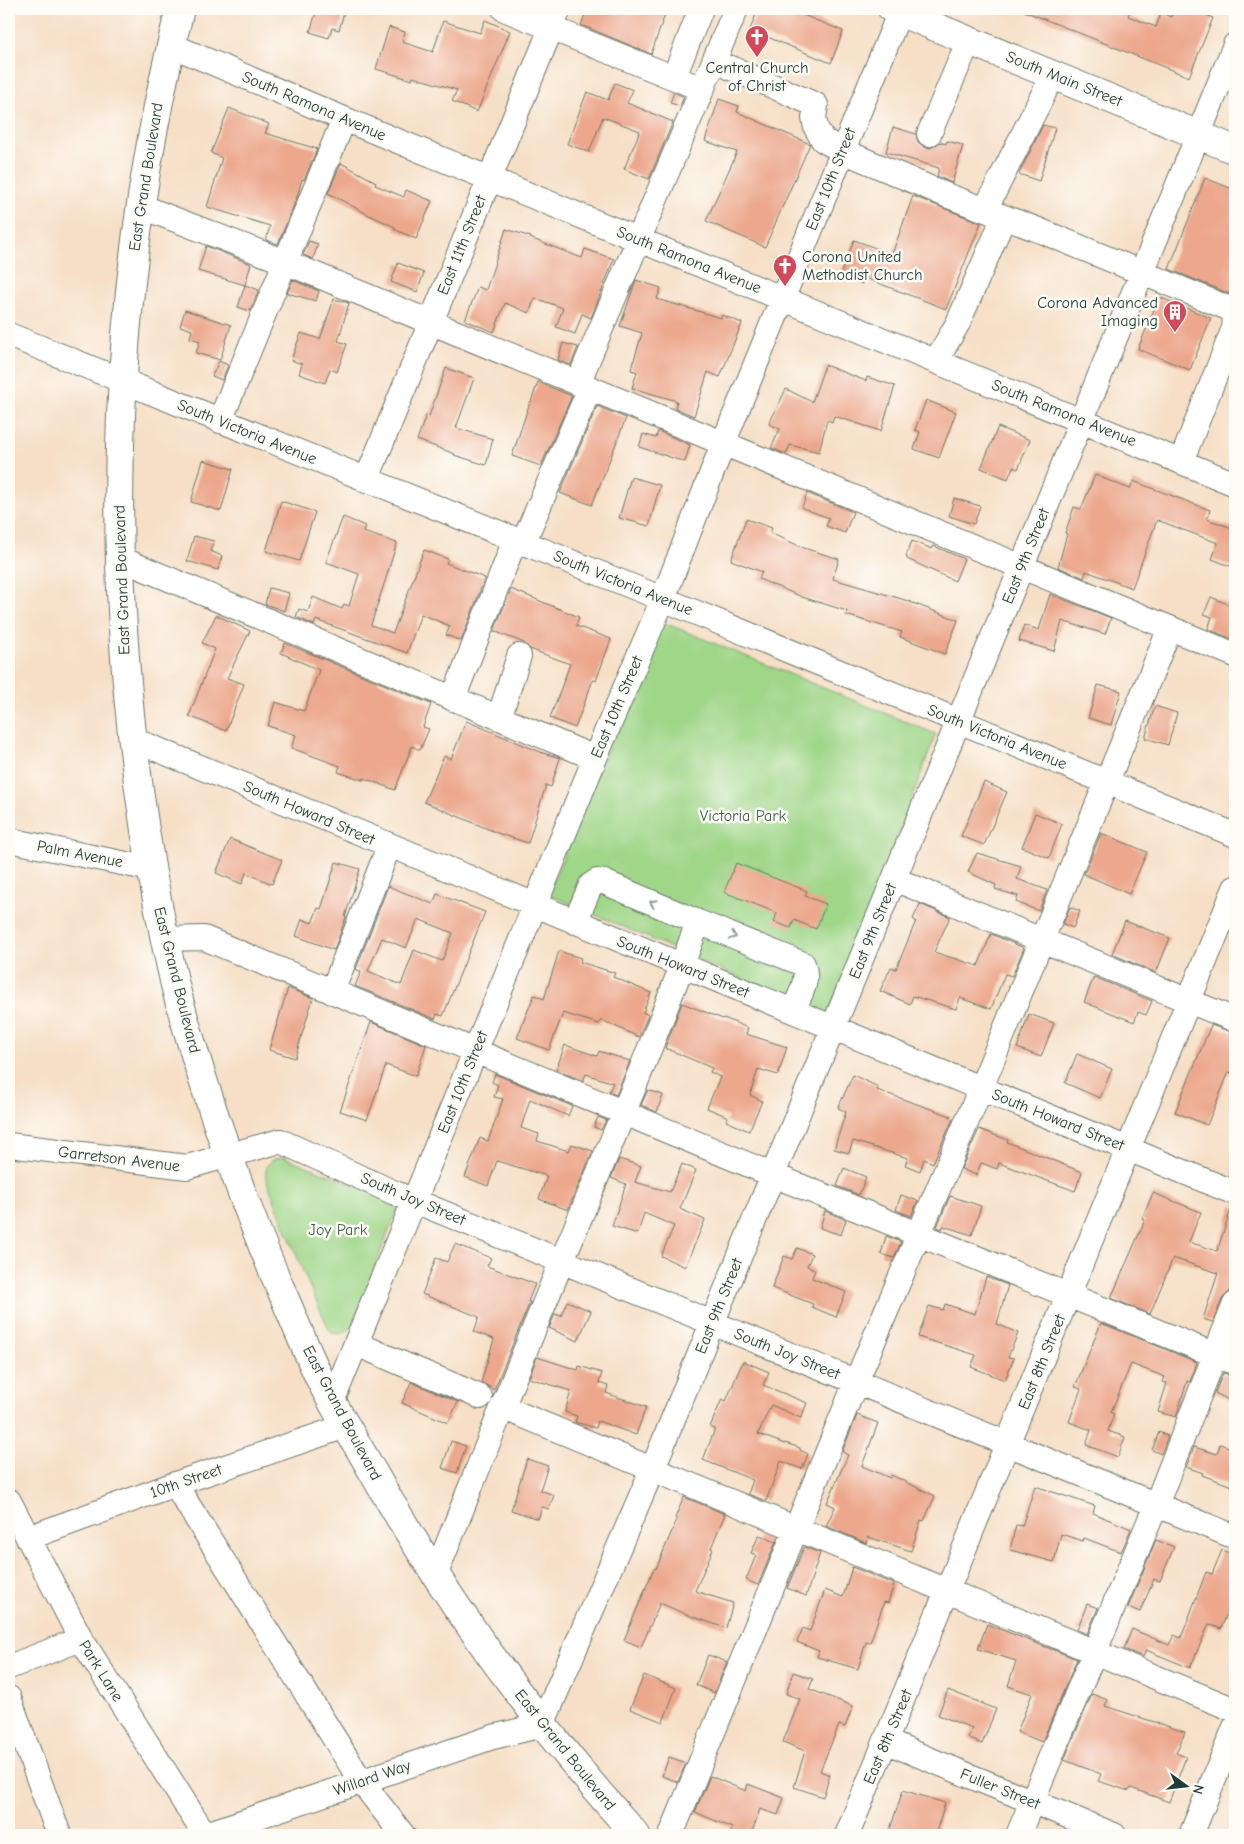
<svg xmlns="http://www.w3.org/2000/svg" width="1244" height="1844" viewBox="0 0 1244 1844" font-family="'Comic Neue',sans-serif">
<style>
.green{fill:#9fd688;stroke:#5f8a5e}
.building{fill:#eca78c;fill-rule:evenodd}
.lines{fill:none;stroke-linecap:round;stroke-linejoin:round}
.minor-casing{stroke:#6a7667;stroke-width:26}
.major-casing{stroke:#6a7667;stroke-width:30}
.minor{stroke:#fff;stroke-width:24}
.major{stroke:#fff;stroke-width:28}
.oneway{stroke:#8f9e9a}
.labels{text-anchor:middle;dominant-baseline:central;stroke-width:5;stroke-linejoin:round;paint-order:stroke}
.poi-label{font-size:16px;fill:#1f3d34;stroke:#fdfcf7}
.street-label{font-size:16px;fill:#1f3d34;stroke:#fdfcf7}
.park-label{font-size:16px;fill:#3f6349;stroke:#fdfcf7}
</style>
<rect width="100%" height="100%" fill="#fdfcf7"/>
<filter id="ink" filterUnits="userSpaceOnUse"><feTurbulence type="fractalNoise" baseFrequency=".02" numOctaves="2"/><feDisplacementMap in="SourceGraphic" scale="10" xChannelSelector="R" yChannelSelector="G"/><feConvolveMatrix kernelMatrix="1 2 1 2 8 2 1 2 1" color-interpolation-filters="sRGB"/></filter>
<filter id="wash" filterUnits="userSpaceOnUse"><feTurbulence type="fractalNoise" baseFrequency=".0096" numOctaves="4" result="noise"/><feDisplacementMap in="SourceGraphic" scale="20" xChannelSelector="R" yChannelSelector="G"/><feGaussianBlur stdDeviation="1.12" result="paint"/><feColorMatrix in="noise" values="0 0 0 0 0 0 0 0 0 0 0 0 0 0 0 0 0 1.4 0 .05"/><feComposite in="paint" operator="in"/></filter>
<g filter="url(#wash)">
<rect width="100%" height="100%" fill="#f6dfc6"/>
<path class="green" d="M660 621 936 734 902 825 827 1016 548 894Z
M284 1157 394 1201 398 1208 351 1327C346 1334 339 1335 331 1333L328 1327 304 1274 266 1179C264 1165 270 1158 284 1157Z"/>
<g id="blocks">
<path class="building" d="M317 9H345L339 30 332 28 329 38 310 32Z
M587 9H667L651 54 581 25Z
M758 9H788L843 31 831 63 750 30Z
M1019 9H1131L1128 16 1156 27 1161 13 1171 17 1174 9H1191L1213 18 1189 77Z
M485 20 510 31 477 112 452 101 457 90 413 77 412 80 376 69 389 27 405 32 402 42 433 52 443 21 480 33Z
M615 83 633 90 627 103 673 122 649 179 624 169 640 131 603 117 589 152 567 144 587 92 608 100Z
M674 92 684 97 680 106 670 103Z
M719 99 739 106 737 112 810 144 765 247 706 221 737 152 705 141Z
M229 108 269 124 265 133 317 149 304 180 302 179 297 197 278 244 266 240 270 226 207 207 222 158 211 153Z
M1043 125 1055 128 1039 181 1019 174Z
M893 127 916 134 918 142 924 147 931 148 940 142 946 144 947 141 963 145 952 183 937 176 939 168 886 152Z
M341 163 376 182 375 185 404 197 406 190 432 201 416 239 394 229 395 227 367 214 328 193Z
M1205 178 1235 190V296L1169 269Z
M913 196 981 223 946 309 865 278 862 284 840 275 854 240 892 254Z
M506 229 531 237 530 238 582 258 585 249 614 259 591 318 582 314 575 334 556 327 563 308 535 298 529 313 505 303 494 332 465 320 478 287 486 290Z
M309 241 318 244 313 259 303 255Z
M206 246 251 264 245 285 198 271Z
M398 263 424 273 417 292 391 282Z
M293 280 319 291 316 301 287 293Z
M636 280 661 288 657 299 721 318 722 315 742 323 720 377 708 372 694 416 675 408 677 401 632 388 637 372 631 370 642 333 620 326Z
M245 285 259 290 250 311 238 307Z
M1159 297 1211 318 1190 370 1138 349Z
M334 299 349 303 338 341 347 344 337 372 330 369 325 383 299 374 302 364 291 360 301 333 320 339Z
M185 310 231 325 220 360 196 353 200 341 190 338 192 330 180 326Z
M563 343 578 347 571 365 558 360Z
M219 361 228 365 222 380 212 376Z
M825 365 866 381 867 377 895 386 881 431 834 416 832 422 827 420 819 452 790 445 786 454 771 448 780 429 769 424 786 389 812 402Z
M446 368 474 378 456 428 493 439 486 465 454 455 455 454 417 440 426 415 429 416Z
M538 382 572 396 541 466 512 456 530 402H531Z
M926 400 956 412 939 458 914 449 920 432 915 430Z
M597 406 626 418 592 505 560 493Z
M998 427 1030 440 1018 469 1013 467 1008 479 981 468Z
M658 431 690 445 685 462 639 447 643 434 656 438Z
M203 460 233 469 221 511 191 502Z
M1095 475 1130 489 1133 481 1210 510 1207 519 1235 529V568L1212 559 1218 543 1157 520 1132 588 1086 571 1084 578 1058 567 1067 534 1065 533 1074 507 1081 509Z
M631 477 660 485 649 526 619 518Z
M807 493 853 512 845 533 826 526 829 518 802 508Z
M954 498 980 506 974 524 949 516Z
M281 501 315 512 299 561 266 551Z
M343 517 365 526 363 532 397 543 371 625 393 633 424 550 448 559 446 563 485 578 461 641 446 635 450 626 421 614 407 653 316 620 314 625 296 617 299 609 308 612 313 597 342 609 344 604 349 606 359 574 326 562Z
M746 519 772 528 770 533 804 548 839 559 833 579 902 599 958 620 945 654 900 637 902 632 846 615 847 611 802 597 759 579 762 572 731 560Z
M194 536 214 541 210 551 222 556 218 570 187 561Z
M912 541 932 549 934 546 964 559 955 581 907 559V557L906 556Z
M269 588 289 593 284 611 265 604Z
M511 589 579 617 576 626 611 639 596 681 593 680 575 728 550 718 570 664 530 649 524 643 494 631Z
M1050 594 1111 618 1105 634 1062 621 1054 651 1019 641 1024 625 1039 630Z
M1211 597 1235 607V640L1208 629 1212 617 1204 614Z
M216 615 250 631 227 678 244 684 226 731 189 716 215 649 202 643Z
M285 643 431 704 423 727 429 729 420 750 412 746 395 790 364 778 363 780 338 772 340 766 291 748 296 735 268 726 275 702 304 711 319 670 281 653Z
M1098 685 1121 691 1111 725 1088 718Z
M1155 706 1177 713 1168 745 1145 738Z
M466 721 543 753 560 758 551 787 546 785 528 843 500 834 424 802 444 756 451 759Z
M984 782 1007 792 984 845 961 836Z
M1035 813 1062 824 1049 858 1022 847Z
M1101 833 1147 852 1129 894 1084 874Z
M230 839 282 860 272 884 246 873 242 884 216 873Z
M977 853 1021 866 1017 879 1047 890 1039 911 1016 902 1018 896 995 889 996 885 968 872Z
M336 862 360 869 345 917H346L334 950 296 936 302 919 312 923 318 908 321 909Z
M736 863 807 891 805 896 826 904 816 929 794 920 791 928 774 922 777 913 724 892Z
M388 886 433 904 437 894 485 912 443 1016 437 1014 435 1019 355 986 361 972 356 969ZM418 919 453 933 442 961 414 950 401 985 368 971 382 938 406 948Z
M920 904 950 917 934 952 978 966 991 934 1024 948 1012 976 1005 974 991 1009 960 998 956 1009 913 996 910 1004 880 991 891 967 896 969 916 921 913 919Z
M1070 907 1080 911 1073 928 1063 924Z
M1125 921 1170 938 1156 973 1112 954Z
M559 951 581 958 580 962 615 973 613 977 651 993 643 1012 648 1015 639 1037 601 1020 599 1024 563 1013 549 1050 517 1038 534 995 544 999Z
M1094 977 1152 1001 1146 1015 1138 1012 1134 1022 1084 1002Z
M288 988 313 998 295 1058 269 1050Z
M682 1003 723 1019 724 1018 748 1028 746 1034 787 1047 778 1075 758 1069 750 1095 762 1101 749 1131 726 1121 728 1117 707 1108 720 1077 710 1072 712 1068 665 1048Z
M1029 1014 1054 1023 1041 1057 1017 1048Z
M371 1022 426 1045 416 1076 386 1065 367 1120 340 1111Z
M1211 1025 1235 1033V1074L1229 1072 1207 1125 1175 1112Z
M565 1045 597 1056 599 1051 630 1061 616 1095 609 1092 613 1083 586 1074 583 1081 556 1070Z
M1077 1054 1112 1069 1100 1098 1065 1083Z
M495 1074 572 1106 568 1116 530 1099 521 1128 539 1134 537 1141 569 1151 572 1144 593 1151 568 1210 539 1199 547 1176 497 1161 488 1186 465 1177 480 1138 488 1141 503 1099 494 1097 498 1085 492 1082Z
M853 1075 878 1087 877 1090 951 1116 950 1118 953 1119 933 1163 924 1159 920 1171 905 1165 908 1158 853 1141 849 1153 834 1149 846 1112 838 1108Z
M648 1090 663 1095 657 1112 641 1105Z
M598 1117 606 1120 601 1130 594 1127Z
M979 1129 1008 1140 1007 1142 1082 1172 1075 1191 999 1163 997 1169 981 1163 976 1175 961 1169Z
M619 1159 641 1166 635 1182 670 1192 682 1164 696 1170 680 1209 705 1220 685 1267 661 1256 674 1226 644 1213 638 1234 612 1226 626 1184 611 1178Z
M844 1168 866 1177 859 1195 837 1186Z
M1153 1193 1201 1212 1189 1242 1217 1251 1232 1206H1235V1275L1230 1292 1222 1299 1213 1322 1203 1319 1218 1273 1173 1258 1150 1314 1111 1298 1145 1220 1142 1219Z
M901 1195 918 1201 911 1216 896 1210Z
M950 1196 981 1206 972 1235 943 1226 942 1229 937 1227Z
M825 1211 846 1220 841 1235 820 1228Z
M886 1236 901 1242 894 1258 881 1254Z
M455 1244 491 1258 487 1266 535 1284 528 1302H530L494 1390 481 1382 494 1339 474 1332 479 1317 422 1294 436 1258 447 1262Z
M797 1248 812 1254 807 1266 815 1270 812 1278 846 1292 836 1317 812 1307 813 1304 772 1288 784 1256 792 1259Z
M986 1277 1008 1285 997 1324 1018 1333 1008 1357 1014 1358 1005 1380 971 1367 976 1355 918 1337 929 1306 943 1310 945 1304 975 1314Z
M567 1301 591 1311 578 1341 549 1328 555 1314 561 1316Z
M1101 1323 1197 1362 1190 1382 1187 1381 1176 1417 1158 1412 1167 1383 1163 1382 1165 1377 1131 1364 1111 1412 1114 1414 1108 1431 1125 1437 1118 1457 1086 1445 1091 1430 1069 1422 1081 1389 1075 1387Z
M537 1357 578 1370 579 1366 602 1373 599 1383 608 1386 606 1393 646 1407 636 1435 598 1421 596 1428 575 1422 577 1416 565 1412 571 1391 529 1378Z
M743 1361 769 1372 763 1385 807 1403 801 1418 771 1405 758 1434 785 1444V1443L800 1448V1450L808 1454 802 1469 781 1461 766 1501 748 1494 753 1480 703 1460 715 1429 710 1427 722 1399 726 1401Z
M1223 1373 1235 1376V1392L1231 1401 1215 1393Z
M411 1382 458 1402 448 1423 402 1403Z
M857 1415 878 1423 862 1466 890 1478 891 1475 935 1496 924 1521 921 1520 911 1551 868 1537 866 1543 826 1526 835 1507 827 1503 848 1455 842 1452Z
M1159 1432 1168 1436 1161 1454 1152 1450Z
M451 1441 466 1446 457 1473 442 1468Z
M1220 1444 1235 1449V1476L1232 1486 1202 1475 1203 1473 1186 1467 1194 1447 1217 1454Z
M527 1459 548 1466 540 1490 554 1495 549 1509 542 1507 538 1519 511 1510Z
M1035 1486 1095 1506 1093 1513 1131 1529 1121 1552 1084 1538 1083 1541 1061 1534 1054 1562 1010 1550 1016 1525 1022 1526Z
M684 1497 725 1514 711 1548 713 1549 695 1591 733 1603 726 1628 690 1616 660 1603 641 1647 624 1640 654 1568 656 1569 677 1519 675 1518Z
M759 1535 776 1542 758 1585 746 1580 756 1555 751 1553Z
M1156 1540 1174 1547 1160 1581 1154 1579 1140 1612 1128 1607Z
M804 1547 820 1553 806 1596 787 1588Z
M1222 1550 1235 1555V1592L1221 1629 1209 1624 1190 1668 1146 1650 1143 1657 1124 1649 1132 1629 1169 1645 1174 1635 1181 1638 1206 1572 1212 1574Z
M852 1567 894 1584 888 1603 884 1602 870 1643 866 1642 858 1669 817 1657 819 1651 797 1642 803 1628 810 1631 825 1590 843 1597Z
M1087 1604 1098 1608 1087 1634 1077 1630Z
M987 1624 1077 1659 1042 1742 1017 1732 1032 1694 1008 1686 1016 1661 978 1649Z
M708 1655 727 1662 714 1693 696 1685Z
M793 1672 813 1679 809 1689 853 1706 845 1727 839 1725 820 1771 830 1775 823 1797 794 1787 805 1751 783 1742 800 1699 786 1694Z
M644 1675 676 1688 663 1722 630 1709Z
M948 1690 996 1709 982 1744 968 1738 972 1728 938 1715Z
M1092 1694 1108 1700 1105 1706 1185 1732 1176 1753 1186 1757 1169 1802 1131 1788 1129 1791 1098 1781 1101 1774 1064 1760Z
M669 1757 686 1763 678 1782 662 1776Z
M710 1776 746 1791 748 1784 784 1798 778 1815 760 1809 751 1835H730L732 1828 695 1812Z
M903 1790 945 1803 935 1835H888Z"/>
</g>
</g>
<g filter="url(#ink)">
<use href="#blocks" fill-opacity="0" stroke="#6a7667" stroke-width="1"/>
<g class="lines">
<g class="minor-casing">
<path id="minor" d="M504 9 702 89
M171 45 344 119 1235 484
M731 68 816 105 814 118 816 128 823 140 843 151 946 195 1041 231 1235 311
M674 77 701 9
M929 134 969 40
M140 206 285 262 1235 655
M985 210 1053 75
M9 335 663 599 1235 835
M936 361 958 323 1004 217
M578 383 736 9
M220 421 344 119
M1181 462 1234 328 1235 316
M366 481 559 9
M523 543 590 388
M119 558 595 758
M453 699 515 540
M499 718 519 656
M132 739 1235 1193
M9 840 151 869
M894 879 1235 1020
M575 922 591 885 597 881 604 882 698 922
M165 939 204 938 773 1175 1235 1363
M332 992 389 846
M9 1145 187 1167 280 1141 395 1193 1235 1537
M356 1343C397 1363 439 1378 480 1397
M332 1402 595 758 663 599 723 444 901 9
M502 1407 1235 1710
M175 1484 361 1781 403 1835
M9 1501 81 1639 205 1835
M28 1538 175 1484 346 1426
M435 1576C477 1471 518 1367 561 1263 608 1150 656 1038 698 922L803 964C810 981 799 996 793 1011
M9 1667 81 1639
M9 1698 59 1835
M887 1742 1114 1835
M203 1835 493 1737 542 1725 653 1468 1235 45
M671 1835 856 1382 981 1088 1170 628
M847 1835 1235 888
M1018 1835 1156 1505 1235 1304
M1191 1835 1235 1727"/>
</g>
<g class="major-casing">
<path id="major" d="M180 9C112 278 102 557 145 830 153 882 163 934 175 985 183 1017 193 1048 203 1080 226 1152 252 1223 282 1292 295 1322 307 1353 322 1383 335 1409 351 1434 366 1460 442 1595 532 1720 636 1835
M892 9 1235 150"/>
</g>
<use href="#minor" class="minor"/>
<use href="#major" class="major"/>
</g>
<defs><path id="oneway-chevron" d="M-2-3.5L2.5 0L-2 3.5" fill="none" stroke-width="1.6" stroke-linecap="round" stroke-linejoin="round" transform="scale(1.25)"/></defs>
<g class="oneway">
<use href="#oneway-chevron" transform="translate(653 903) rotate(-157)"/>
<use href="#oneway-chevron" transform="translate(733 936) rotate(22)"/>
</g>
</g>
<defs>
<g id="church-pin" transform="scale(1.25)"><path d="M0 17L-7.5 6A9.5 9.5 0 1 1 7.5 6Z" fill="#d1495b" stroke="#fdfcf7"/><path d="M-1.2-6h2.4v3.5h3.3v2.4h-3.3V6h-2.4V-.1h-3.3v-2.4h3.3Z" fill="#fff"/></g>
<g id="building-pin" transform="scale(1.25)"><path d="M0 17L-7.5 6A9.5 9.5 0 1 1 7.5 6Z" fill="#d1495b" stroke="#fdfcf7"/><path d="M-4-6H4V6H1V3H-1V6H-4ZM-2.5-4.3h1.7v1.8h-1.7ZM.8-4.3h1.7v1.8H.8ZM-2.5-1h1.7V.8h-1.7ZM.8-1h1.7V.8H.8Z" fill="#fff"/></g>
</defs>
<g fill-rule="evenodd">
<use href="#church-pin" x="757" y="37"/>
<use href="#church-pin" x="785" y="266"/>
<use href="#building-pin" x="1175" y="312"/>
</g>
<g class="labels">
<g class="poi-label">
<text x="757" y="68">Central Church<tspan x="757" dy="18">of Christ</tspan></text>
<text x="802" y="257" text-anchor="start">Corona United<tspan x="802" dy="18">Methodist Church</tspan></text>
<text x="1158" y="303" text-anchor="end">Corona Advanced<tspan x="1158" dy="18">Imaging</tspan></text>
</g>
<g class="street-label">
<text transform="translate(1064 79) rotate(22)">South Main Street</text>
<text transform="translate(314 106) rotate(23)">South Ramona Avenue</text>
<text transform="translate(146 177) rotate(-81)">East Grand Boulevard</text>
<text transform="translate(831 179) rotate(-68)">East 10th Street</text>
<text transform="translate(462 245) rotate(-68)">East 11th Street</text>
<text transform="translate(689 260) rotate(22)">South Ramona Avenue</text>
<text transform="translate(1064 413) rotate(22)">South Ramona Avenue</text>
<text transform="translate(247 432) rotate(22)">South Victoria Avenue</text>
<text transform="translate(1026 556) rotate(-68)">East 9th Street</text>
<text transform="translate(122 580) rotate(-92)">East Grand Boulevard</text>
<text transform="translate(623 583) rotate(22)">South Victoria Avenue</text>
<text transform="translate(617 707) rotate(-67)">East 10th Street</text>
<text transform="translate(997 737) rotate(22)">South Victoria Avenue</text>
<text transform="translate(309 813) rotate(23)">South Howard Street</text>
<text transform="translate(80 854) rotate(11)">Palm Avenue</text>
<text transform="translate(873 931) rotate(-68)">East 9th Street</text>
<text transform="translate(683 967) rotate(22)">South Howard Street</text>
<text transform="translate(177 980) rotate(76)">East Grand Boulevard</text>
<text transform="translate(463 1082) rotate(-68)">East 10th Street</text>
<text transform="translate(1058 1120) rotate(22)">South Howard Street</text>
<text transform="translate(119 1159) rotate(7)">Garretson Avenue</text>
<text transform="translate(413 1199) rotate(23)">South Joy Street</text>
<text transform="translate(719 1306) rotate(-68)">East 9th Street</text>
<text transform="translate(787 1354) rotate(22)">South Joy Street</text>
<text transform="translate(1042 1362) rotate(-68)">East 8th Street</text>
<text transform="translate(342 1413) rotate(62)">East Grand Boulevard</text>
<text transform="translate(186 1481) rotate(-19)">10th Street</text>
<text transform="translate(101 1671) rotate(58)">Park Lane</text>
<text transform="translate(888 1737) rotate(-67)">East 8th Street</text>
<text transform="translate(565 1750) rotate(51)">East Grand Boulevard</text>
<text transform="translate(372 1778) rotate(-19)">Willard Way</text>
<text transform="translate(1000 1789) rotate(22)">Fuller Street</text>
</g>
<g class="park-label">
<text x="743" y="816">Victoria Park</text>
<text x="338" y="1230">Joy Park</text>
</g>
</g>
<rect width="1244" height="1844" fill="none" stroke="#fdfcf7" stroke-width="30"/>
<g transform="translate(1186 1786) rotate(105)" stroke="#fdfcf7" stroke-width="4" paint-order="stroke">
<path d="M0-4L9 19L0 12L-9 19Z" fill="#1f3d34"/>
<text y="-8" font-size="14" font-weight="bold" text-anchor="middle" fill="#1f3d34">N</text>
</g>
</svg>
